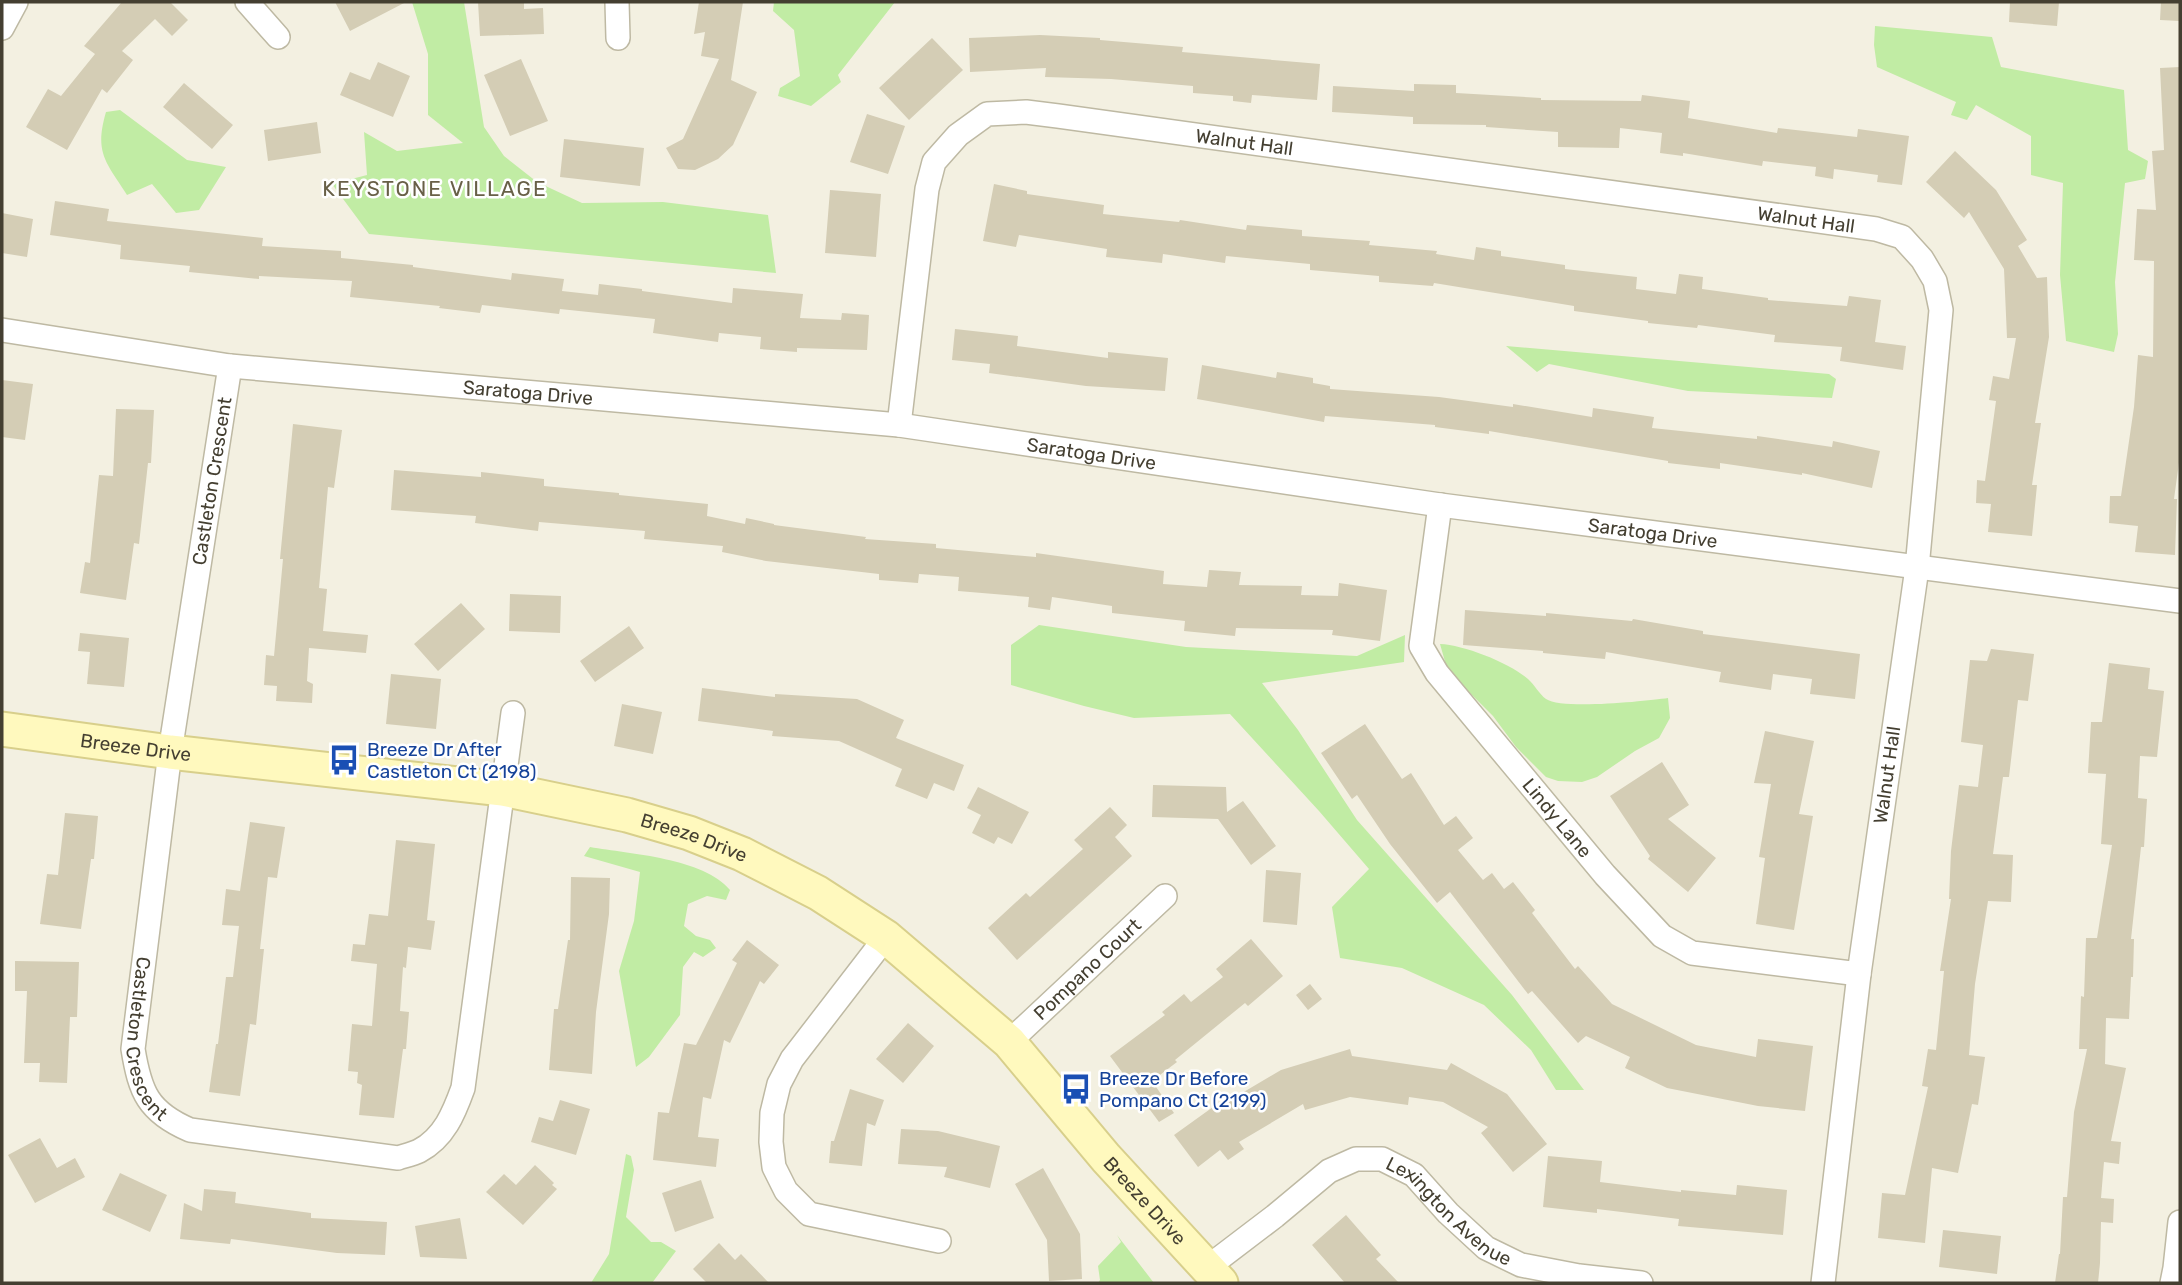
<svg xmlns="http://www.w3.org/2000/svg" width="2182" height="1285" viewBox="0 0 2182 1285" font-family="Rubik,sans-serif">
<style>
.green{fill:#c1eca4}
.building{fill:#d4cdb5}
.lines{fill:none;stroke-linecap:round;stroke-linejoin:round}
.street-casing{stroke:#beb9a3;stroke-width:26}
.secondary-casing{stroke:#d8cf8b;stroke-width:37}
.street{stroke:#fff;stroke-width:23}
.secondary{stroke:#fff9be;stroke-width:33}
.labels{text-anchor:middle;dominant-baseline:central;stroke-width:5;stroke-linejoin:round;paint-order:stroke}
.street-label{font-size:19px;fill:#443f31;stroke:#fff}
.transit-label{font-size:19px;fill:#164399;stroke:#fff;text-anchor:start}
.neighbourhood-label{font-size:21px;letter-spacing:2px;fill:#686047;stroke:#fff}
</style>
<rect width="100%" height="100%" fill="#f3f0e1"/>
<path class="green" d="M412 2H464L484 127 504 156 537 182 582 203 663 202 768 215 776 273 369 234 332 184 367 175 364 132 397 151 463 143 428 115V54Z
M774 2H895L838 75 841 82 811 106 778 96 780 88 800 76 794 30 773 11Z
M1875 26 1992 37 2001 67 2124 90 2128 150 2148 161 2145 179 2125 183 2115 282 2118 334 2114 352 2066 341 2060 275 2063 183 2031 175V136L1976 105 1967 120 1951 115 1956 102 1877 67 1874 45Z
M120 110 187 160 226 167 199 210 176 213 152 184 127 195C106 162 94 153 106 112Z
M1506 346 1829 374 1836 379 1832 398 1688 391 1549 364 1537 372Z
M1039 625 1186 647 1357 656 1405 635 1404 662 1262 683 1298 730 1357 820 1512 995 1584 1090H1556L1531 1050 1484 1005 1402 968 1340 958 1332 907 1369 869 1319 811 1230 714 1134 718 1084 706 1011 685V645Z
M1440 644C1464 645 1510 663 1528 679 1535 685 1539 694 1546 699 1562 710 1646 701 1668 698L1670 718 1659 738 1635 751 1597 777 1582 782 1558 781 1546 777 1516 747 1493 716 1454 677 1446 665Z
M590 847C630 854 704 858 730 890L726 900 707 896 688 904 684 926 696 936 710 940 716 948 703 957 694 952 683 967 680 1015 649 1057 636 1067 619 971 634 921 640 872 584 856Z
M626 1154 631 1156 634 1170 626 1217 651 1242H661L676 1251 652 1283H591L609 1254Z
M1117 1235 1154 1283H1098L1100 1280 1098 1266 1121 1242Z"/>
<path class="building" d="M122 2H172L171 3 188 20 172 36 155 19 122 51 133 60 107 93 102 89 67 150 26 127 48 89 61 96 95 54 84 46Z
M335 2H406L350 31Z
M478 2H524V9L543 8 544 34 480 36Z
M699 2H743L731 80 757 92 733 145 718 159 695 170 678 169 666 148 683 139 719 59 701 56 705 32 694 34Z
M2010 2H2059L2057 26 2009 22Z
M2161 2H2180V21L2160 20Z
M1040 35 1100 38V40L1183 47 1182 52 1320 64 1317 100 1252 95 1251 103 1233 101V96L1193 93V86L1111 79 1045 77 1046 68 970 72 969 38Z
M932 38 963 70 909 120 879 88Z
M521 59 548 121 510 136 484 75Z
M378 62 410 76 393 117 340 95 350 72 370 80Z
M2180 67V455L2174 499H2177L2175 555 2135 552 2138 526 2109 523 2110 496H2121L2134 407 2138 355 2153 357 2154 261 2134 260 2137 209 2156 210 2152 151 2164 150 2160 68Z
M184 83 233 125 212 149 163 107Z
M1414 84 1456 85V93L1541 98V100L1641 101 1642 95 1690 101 1688 118 1777 133 1778 128 1857 137 1858 129 1909 136 1902 185 1877 182 1878 175 1834 169 1833 179 1815 176 1816 167 1763 161 1762 166 1683 153V156L1660 153 1662 133 1620 128 1619 148 1558 147V132L1486 127V125L1413 124V117L1332 112 1333 86 1414 91Z
M867 114 905 126 888 174 850 162Z
M317 122 321 153 268 161 264 130Z
M564 139 644 148 640 186 560 177Z
M1955 151 1996 190 2027 240 2018 246 2037 278 2047 277 2049 337 2035 423H2041L2032 485H2037L2032 536 1988 532 1991 504 1976 503 1977 480 1985 481 1996 401 1989 400 1993 376 2009 379 2016 338H2007L2004 269 1969 212 1964 218 1926 182Z
M994 184 1027 191V194L1104 205 1103 214 1179 222 1180 220 1246 230 1247 225 1302 230V236L1370 241 1369 245 1437 251 1436 254 1474 260 1476 247 1501 251V256L1565 265V269L1637 277 1636 289 1676 294 1679 274 1703 277 1702 289 1768 298V300L1847 306 1849 296 1881 300 1875 342 1906 346 1903 370 1840 361 1842 347 1774 342 1775 335 1698 325 1697 328 1648 323V321L1574 311V306L1434 283 1433 286 1379 282V276L1310 270V264L1226 256 1225 263 1163 254 1162 263 1106 257 1107 249 1019 235 1016 247 983 241Z
M830 190 881 194 876 257 825 253Z
M55 201 109 209 107 221 263 238 262 246 341 251V258L413 265V267L511 280 512 273 564 279 562 291 598 295 599 284 642 289V291L732 303 733 288 803 294 800 318 841 320 842 313 869 315 867 350 797 348V352L760 349 761 337 719 333 718 342 653 333 655 319 560 309 559 314 482 305 480 313 439 308 440 306 350 297 352 281 259 276V279L189 272 190 266 120 259 121 245 50 235Z
M2 213 33 219 27 257 2 253Z
M955 329 1018 336 1017 346 1108 358V352L1168 358 1165 391 1086 386 989 373 990 364 952 360Z
M1202 365 1276 378 1277 372 1313 378V383L1330 386V389L1439 397 1513 407V404L1592 417 1593 408 1654 417 1652 428 1757 439V436L1832 447 1833 441 1880 451 1872 488 1802 473V475L1720 463V469L1668 463V461L1489 431V434L1435 427V425L1325 416 1324 422 1197 399Z
M2 380 33 384 25 440 2 437Z
M116 409 154 410 151 463H148L139 544 134 543 126 600 80 593 85 562 90 563 99 475 113 476Z
M293 424 342 430 334 488 328 487 319 588 327 589 323 631 368 635 366 653 309 648 307 681 313 684 312 703 276 701 277 686 264 685 266 655 274 656 283 559H280Z
M394 470 481 477V472L544 479V486L619 493V495L708 504 707 516 745 524 746 518 774 524V525L866 537 865 539 936 544V548L1036 557V553L1164 571 1163 584 1207 587 1209 570 1241 572 1239 585 1302 586 1301 595 1338 596 1339 583 1387 590 1380 641 1332 635 1333 630 1236 628 1235 636 1184 631 1185 621 1112 613V606L1052 597 1050 610 1028 607 1029 597 958 591 959 577 919 574 918 583 879 580V574L766 561 722 552 723 546 644 539 645 531 539 522 538 531 475 523 476 516 391 510Z
M510 594 561 596 560 633 509 631Z
M461 603 485 629 438 671 414 644Z
M1465 610 1546 616V613L1632 621 1633 619 1703 631V634L1860 654 1855 699 1810 694 1812 679 1773 674 1771 690 1719 682 1721 672 1606 652 1605 659 1543 653V651L1463 645Z
M629 626 644 648 595 682 580 661Z
M80 633 129 638 124 687 87 684 90 652 78 651Z
M1991 649 2034 654 2028 701 2018 700 2009 777H2003L1993 854 2013 855 2011 902 1988 901 1975 984 1969 1055 1985 1057 1978 1105 1972 1104 1958 1173 1932 1168 1925 1243 1878 1238 1882 1193 1905 1195 1928 1087 1922 1086 1928 1049 1936 1050 1944 971H1940L1951 899H1949L1951 851 1959 785 1978 787 1983 745 1961 742 1970 660 1987 661Z
M2109 663 2150 668 2148 689 2164 691 2157 757 2140 756 2138 798 2147 799 2144 847H2141L2131 939H2134L2133 977H2131L2129 1019 2106 1018 2105 1064 2126 1068 2111 1141 2121 1142 2119 1164 2104 1162 2101 1198 2114 1199 2113 1223 2101 1222 2100 1263 2098 1283H2055L2059 1254H2060L2063 1197H2067L2074 1112 2087 1049H2079L2081 996 2084 997 2086 938H2097L2112 845 2101 844 2106 774 2088 773 2091 722H2102Z
M391 674 441 679 436 729 386 724Z
M702 688 775 697V694L857 699 904 720 896 738 964 765 954 791 934 783 927 799 895 786 902 769 839 741 772 736 773 731 698 721Z
M622 704 662 712 653 754 614 746Z
M1365 724 1402 779 1411 773 1444 825 1456 816 1473 838 1458 850 1483 880 1492 873 1504 889 1513 882 1535 910 1532 913 1575 969 1578 966 1612 1004 1696 1045 1756 1057 1758 1039 1813 1046 1805 1111 1758 1106 1667 1088 1625 1068 1630 1057 1586 1036 1578 1043 1532 991 1528 994 1450 892 1437 903 1390 844 1357 795 1352 799 1321 753Z
M1765 731 1814 741 1799 814 1813 816 1794 930 1756 924 1765 858 1759 857 1771 784 1754 783Z
M1662 762 1689 805 1668 819 1716 858 1688 892 1648 859 1650 856 1610 796Z
M1153 785 1226 787 1227 812 1243 801 1276 846 1251 865 1218 819 1152 817Z
M978 787 1029 812 1012 844 998 837 994 844 972 833 981 815 967 808Z
M1110 807 1127 825 1115 837 1132 856 1017 960 988 928 1026 893 1030 897 1083 849 1074 840Z
M65 813 98 816 94 859H91L81 929 40 924 47 874 58 875Z
M250 822 285 827 277 878 268 877 260 949H264L256 1025 250 1024 240 1096 209 1092 216 1044H218L226 977H233L239 926 222 925 226 889 240 891Z
M396 840 435 844 427 920 435 921 431 950 408 947 406 968 403 967 400 1011 409 1012 406 1049H403L394 1118 359 1115 362 1085 357 1083 358 1072 348 1071 352 1024 372 1026 377 964 351 961 353 944 365 945 369 914 388 916Z
M1266 870 1301 873 1297 925 1263 922Z
M571 877 610 878 609 914 596 1012 592 1074 549 1070 554 1009H558L568 940H570Z
M1251 939 1283 976 1248 1006 1245 1003 1175 1060 1177 1062 1152 1081 1174 1113 1159 1122 1110 1056 1165 1015 1162 1012 1184 994 1191 1002 1223 977 1216 969Z
M747 940 779 965 764 984 760 981 730 1043 724 1040 711 1099 703 1097 698 1137 719 1139 716 1167 653 1160 658 1112 669 1113 684 1043 696 1045 737 963 732 960Z
M15 961 79 962 77 1017H70L67 1083 39 1082 40 1063H24L27 991H15Z
M1310 984 1322 999 1308 1010 1296 995Z
M908 1023 934 1046 903 1083 876 1059Z
M1350 1049 1352 1056 1447 1070 1451 1063 1507 1094 1547 1144 1513 1172 1481 1133 1488 1127 1443 1102 1409 1097 1408 1105 1350 1097 1305 1110 1303 1104 1239 1142 1244 1149 1228 1160 1220 1150 1198 1167 1174 1135 1213 1107 1215 1109 1281 1070Z
M850 1089 884 1100 875 1126 867 1123 862 1166 829 1163 831 1141H834Z
M560 1100 590 1109 576 1155 531 1142 539 1117 553 1121Z
M901 1129 938 1131 1000 1146 990 1188 944 1177 947 1167 898 1164Z
M40 1138 57 1168 75 1158 85 1177 35 1203 8 1155Z
M1548 1156 1602 1161 1600 1182 1681 1192V1190L1736 1195 1737 1185 1787 1190 1783 1235 1678 1226 1679 1219 1597 1209V1213L1543 1207Z
M535 1165 554 1183 552 1185 557 1189 523 1225 486 1192 504 1174 516 1185Z
M1043 1168 1080 1234 1082 1279 1049 1281 1047 1240 1015 1184Z
M120 1173 167 1195 150 1232 102 1210Z
M701 1180 714 1218 675 1232 662 1193Z
M204 1189 236 1192 235 1203 311 1213V1218L387 1222 385 1255 337 1253 231 1239 230 1244 180 1239 184 1203 202 1211Z
M1346 1215 1381 1255 1376 1259 1399 1283H1345L1312 1245Z
M460 1218 467 1259 420 1257 415 1226Z
M1943 1230 2001 1236 1997 1274 1939 1267Z
M719 1243 735 1260 741 1254 769 1283H707L693 1269Z"/>
<g class="lines">
<g class="street-casing">
<g id="street">
<path d="M247 2 278 37"/>
<path d="M617 2 618 38"/>
<path d="M2 28 16 2"/>
<path id="s1" d="M2 330 230 366 899 425 1440 505 2180 601"/>
<path id="s2" d="M230 366 170 752 133 1049C140 1092 148 1112 190 1130L398 1158C404 1156 413 1154 419 1151 444 1138 454 1113 463 1088L513 713"/>
<path id="s3" d="M899 425 927 189 934 162 958 135 987 114 1026 112 1058 116 1876 229 1902 237 1922 259 1935 281 1941 310 1917 568 1859 974 1823 1283"/>
<path id="s4" d="M1440 505 1421 646 1437 673 1605 875 1662 936 1692 953 1859 974"/>
<path d="M886 937 792 1059 779 1084 772 1113 771 1142 774 1167 786 1191 809 1214 939 1241"/>
<path id="s5" d="M1009 1042 1165 896"/>
<path id="s6" d="M1208 1267 1275 1216 1329 1171 1356 1159H1382L1414 1175 1448 1213 1486 1248 1521 1265 1579 1276 1641 1283"/>
<path d="M2172 1283 2175 1268 2180 1222"/>
</g>
</g>
<g class="secondary-casing">
<g id="secondary">
<path id="s7" d="M2 729 170 752 503 789 627 815 689 833 742 854 818 893 886 937 1009 1042 1106 1158 1221 1283"/>
</g>
</g>
<use href="#street" class="street"/>
<use href="#secondary" class="secondary"/>
</g>
<defs>
<g id="bus-bare" transform="scale(2.415)"><path d="M-5-6H5V4H4V6H2V4H-2V6H-4V4H-5ZM-3.5-4V0h7V-4ZM-3.5 1.2v1.5H-2V1.2ZM2 1.2v1.5H3.5V1.2Z" fill="#1a4fb4" stroke="#fff" stroke-width="2.5" paint-order="stroke"/></g>
</defs>
<g fill-rule="evenodd">
<use href="#bus-bare" x="344" y="760"/>
<use href="#bus-bare" x="1076" y="1089"/>
</g>
<g class="labels">
<g class="street-label">
<text stroke="none"><textPath href="#s3" startOffset="597">Walnut Hall</textPath></text>
<text stroke="none"><textPath href="#s3" startOffset="1164">Walnut Hall</textPath></text>
<text stroke="none"><textPath href="#s1" startOffset="530">Saratoga Drive</textPath></text>
<text stroke="none"><textPath href="#s1" startOffset="1097">Saratoga Drive</textPath></text>
<text transform="translate(212 481) rotate(-81)">Castleton Crescent</text>
<text stroke="none"><textPath href="#s1" startOffset="1664">Saratoga Drive</textPath></text>
<text stroke="none"><textPath href="#s7" startOffset="135">Breeze Drive</textPath></text>
<text transform="translate(1887 775) rotate(-82)">Walnut Hall</text>
<text stroke="none"><textPath href="#s4" startOffset="362">Lindy Lane</textPath></text>
<text stroke="none"><textPath href="#s7" startOffset="702">Breeze Drive</textPath></text>
<text stroke="none"><textPath href="#s5" startOffset="107">Pompano Court</textPath></text>
<text stroke="none"><textPath href="#s2" startOffset="682">Castleton Crescent</textPath></text>
<text stroke="none"><textPath href="#s7" startOffset="1290">Breeze Drive</textPath></text>
<text stroke="none"><textPath href="#s6" startOffset="296">Lexington Avenue</textPath></text>
</g>
<g class="transit-label">
<text x="367" y="749">Breeze Dr After<tspan x="367" dy="22">Castleton Ct (2198)</tspan></text>
<text x="1099" y="1078">Breeze Dr Before<tspan x="1099" dy="22">Pompano Ct (2199)</tspan></text>
</g>
<g class="neighbourhood-label">
<text x="435" y="188">KEYSTONE VILLAGE</text>
</g>
</g>
<rect width="2182" height="1285" fill="none" stroke="#443f31" stroke-width="7"/>
</svg>
